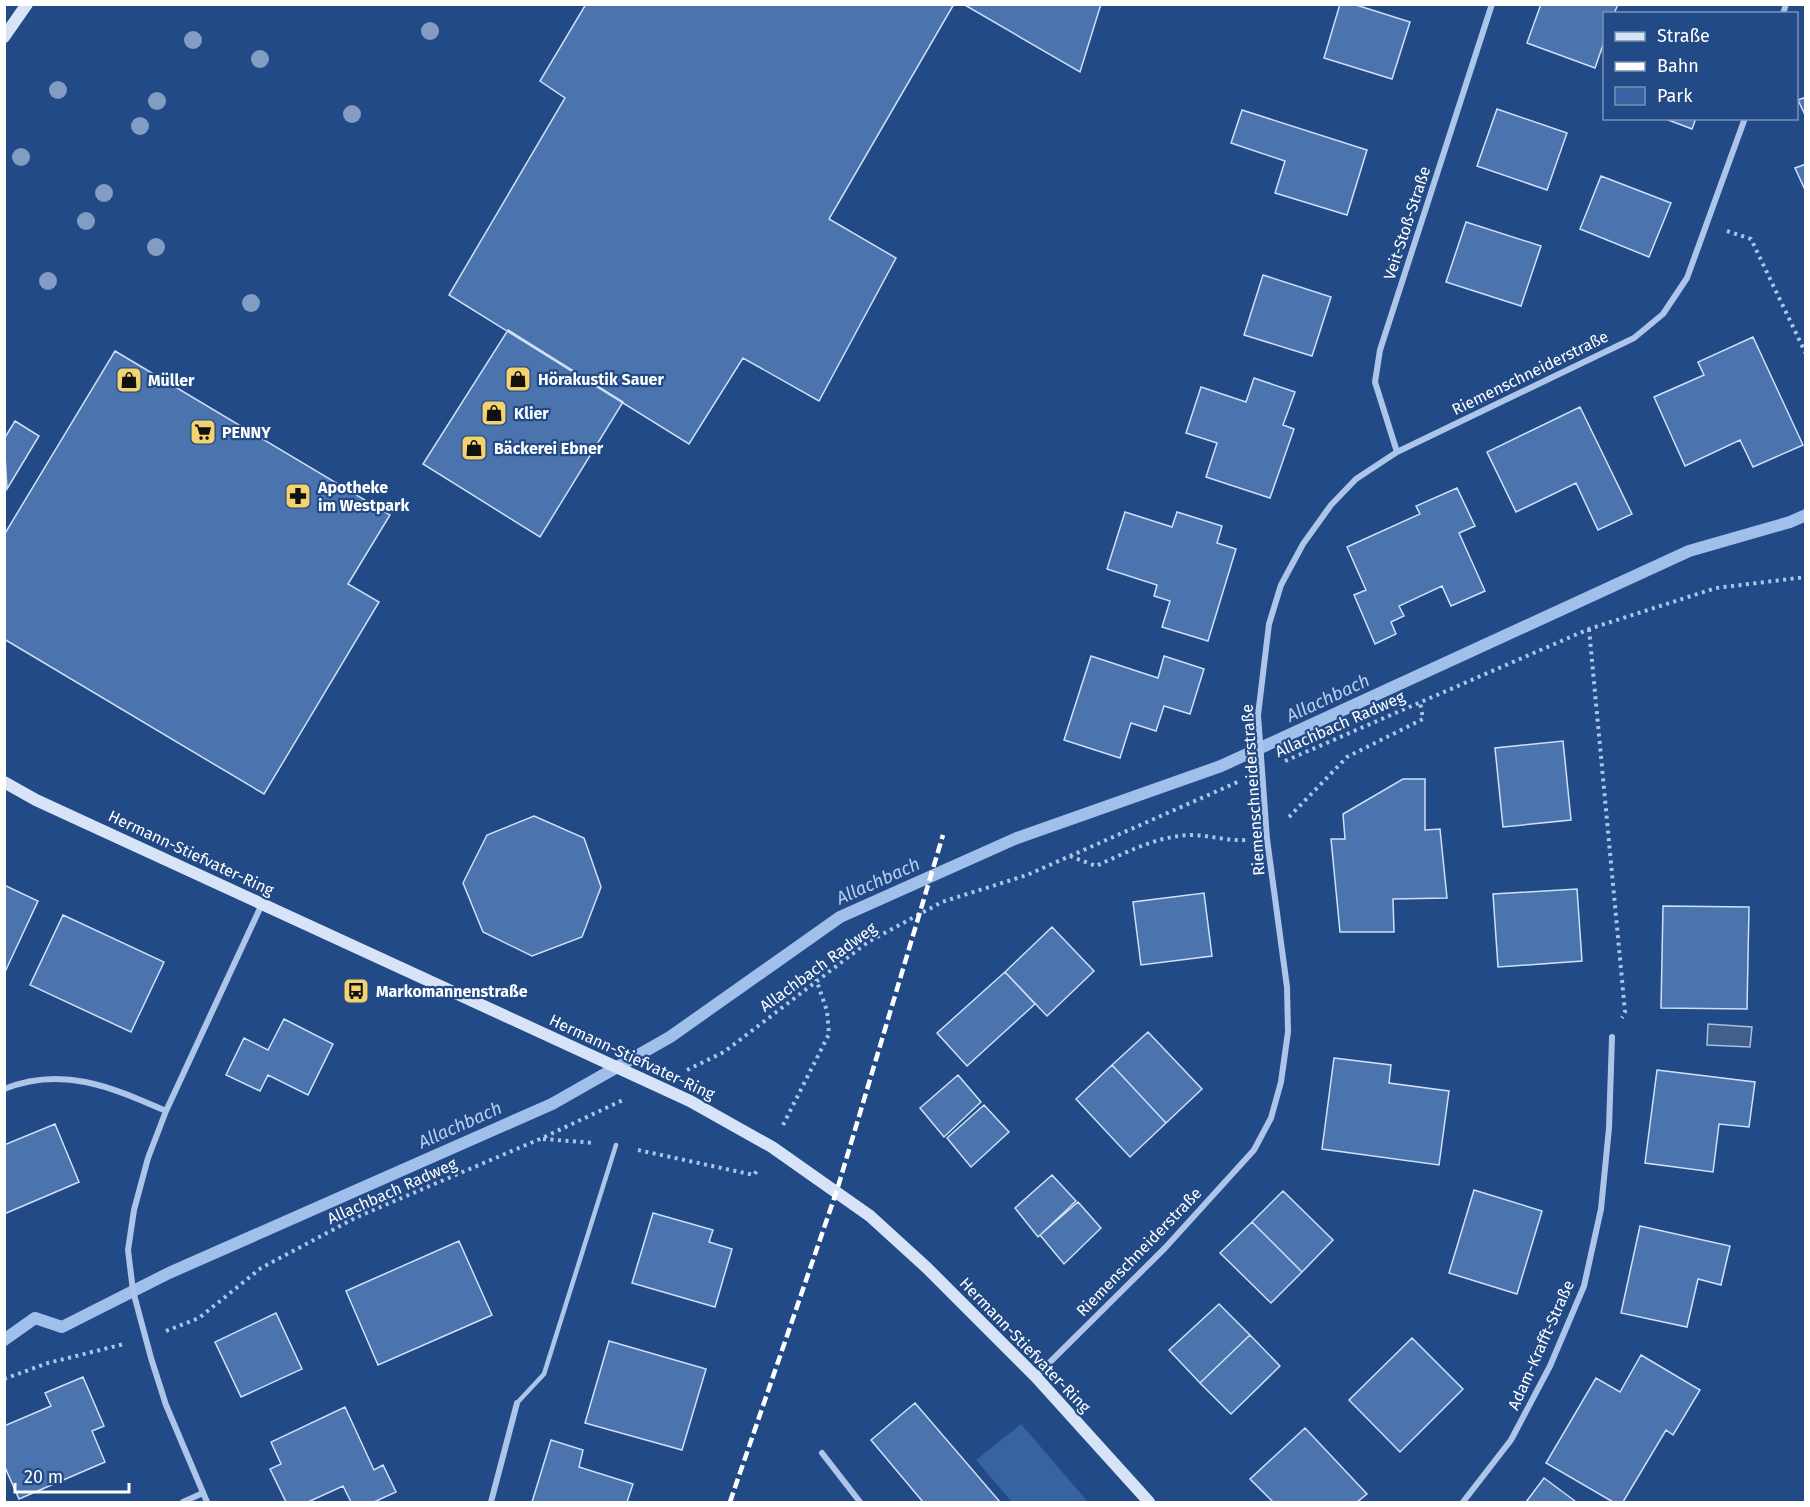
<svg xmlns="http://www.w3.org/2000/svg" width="1810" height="1507" viewBox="0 0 1810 1507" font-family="'Fira Sans',sans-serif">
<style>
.green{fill:#3763a3}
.water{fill:#425e89;stroke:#a0bfea;stroke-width:1.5}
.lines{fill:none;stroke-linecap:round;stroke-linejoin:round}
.stream{stroke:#a0bfea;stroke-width:12}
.building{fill:#4b73ae;stroke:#d0e0f7;stroke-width:1.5}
.path{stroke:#acc5e9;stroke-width:4;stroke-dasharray:3 4.5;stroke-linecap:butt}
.lane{stroke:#acc5e9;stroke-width:4.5}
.street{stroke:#acc5e9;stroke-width:6}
.secondary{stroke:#d7e4f7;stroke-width:12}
.rail{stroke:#fff;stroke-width:4.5;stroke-dasharray:10 4.5;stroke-linecap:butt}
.tree{fill:#829cc4}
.labels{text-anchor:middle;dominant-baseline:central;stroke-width:4.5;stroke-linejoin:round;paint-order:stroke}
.street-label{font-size:16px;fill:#fff;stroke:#224a86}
.poi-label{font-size:16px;font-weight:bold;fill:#fff;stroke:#224a86;text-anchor:start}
.water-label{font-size:18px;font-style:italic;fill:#b8cff0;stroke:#224a86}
</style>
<rect width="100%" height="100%" fill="#224a86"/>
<path class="green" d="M1021 1424 1088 1502H1012L976 1460Z"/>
<path class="water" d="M1708 1024 1752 1027 1750 1047 1707 1045Z"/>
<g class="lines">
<path class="stream" d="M4 1340 35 1318 62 1327 169 1273 552 1104 670 1037 840 917 1017 838 1221 766 1689 551 1790 522 1806 515"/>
</g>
<path class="building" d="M586 4H954L829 219 896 258 819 401 743 358 689 444 449 295 565 98 540 81Z
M963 4H1101L1080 72Z
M1340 4H1353L1410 22 1392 79 1324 58Z
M1541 4H1618L1614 14H1604V42L1595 68 1527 43Z
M1806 97V117L1798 100Z
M1497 109 1567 133 1547 190 1477 166Z
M1242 110 1367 150 1347 215 1275 193 1285 161 1231 143Z
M1663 118H1696L1692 129Z
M1806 164V192L1795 168Z
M1601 176 1671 203 1649 257 1580 229Z
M1466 222 1541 246 1521 306 1446 282Z
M1263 275 1331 297 1312 356 1244 335Z
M508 330 623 402 540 537 423 464Z
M1753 337 1803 445 1753 467 1740 440 1685 466 1654 397 1704 375 1698 362Z
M115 351 390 515 348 584 379 602 264 794 4 639V535Z
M1254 378 1295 392 1283 425 1294 429 1270 498 1206 477 1217 443 1186 433 1201 387 1246 402Z
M1580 407 1632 514 1598 530 1576 483 1516 512 1487 452Z
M15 421 39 436 7 489 4 439Z
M1457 488 1475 526 1459 533 1485 591 1451 606 1442 586 1399 606 1404 616 1391 622 1396 634 1375 644 1354 595 1366 590 1347 547 1420 514 1416 506Z
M1125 512 1172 527 1177 512 1222 526 1217 543 1236 549 1208 641 1162 627 1170 601 1154 596 1157 585 1107 569Z
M1091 656 1158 678 1164 656 1204 669 1190 714 1164 706 1156 731 1131 723 1120 758 1064 740Z
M1563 741 1571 820 1503 827 1495 748Z
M1403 779H1425V830L1440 829 1447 898 1393 899 1394 932H1340L1331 839H1345L1343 814Z
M534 816 584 838 601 887 582 937 532 956 483 932 463 883 487 835Z
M4 885 38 901 4 974Z
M1577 889 1582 961 1498 967 1493 894Z
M1204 893 1212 956 1141 965 1133 902Z
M1663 906 1749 907 1747 1009 1661 1008Z
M63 915 164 962 131 1032 30 985Z
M1052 927 1094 971 1047 1016 1005 972Z
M1005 972 1035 1004 967 1066 937 1033Z
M284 1019 333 1044 308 1095 268 1075 260 1091 226 1075 244 1038 268 1050Z
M1148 1032 1202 1089 1166 1123 1112 1065Z
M1334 1058 1391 1065 1389 1083 1449 1091 1439 1165 1322 1149Z
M1112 1065 1166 1123 1130 1157 1076 1099Z
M1657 1070 1755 1082 1749 1127 1719 1124 1713 1172 1645 1163Z
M958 1075 981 1102 944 1137 920 1108Z
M984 1105 1009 1132 971 1167 947 1138Z
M55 1124 79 1182 4 1214V1145Z
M1052 1175 1076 1201 1038 1237 1015 1208Z
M1474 1190 1542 1211 1517 1294 1449 1273Z
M1283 1191 1333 1240 1302 1272 1252 1222Z
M1078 1202 1101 1228 1064 1264 1040 1235Z
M653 1213 713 1230 709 1242 732 1249 715 1307 632 1283Z
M1252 1222 1302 1272 1271 1303 1220 1253Z
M1640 1226 1730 1246 1721 1285 1698 1279 1687 1327 1621 1313Z
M459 1241 492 1315 378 1365 346 1291Z
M1219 1304 1250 1335 1200 1383 1169 1350Z
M276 1313 302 1369 241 1397 215 1342Z
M1250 1335 1280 1366 1231 1414 1200 1383Z
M1412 1338 1463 1389 1400 1452 1349 1400Z
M609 1341 706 1369 682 1450 585 1423Z
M1641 1355 1700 1390 1673 1435 1666 1430 1623 1502H1613L1546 1463 1596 1378 1620 1392Z
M83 1377 104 1426 92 1431 105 1462 19 1499 4 1465V1426L51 1406 45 1393Z
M915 1403 1000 1502H923L871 1440Z
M345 1407 374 1470 383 1465 396 1492 374 1502H351L343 1486 308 1502H286L270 1469 281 1464 271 1442Z
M1305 1428 1367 1494 1357 1502H1273L1250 1479Z
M551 1440 583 1450 579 1467 633 1484 627 1502H532Z
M1544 1478 1575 1501 1574 1502H1526Z"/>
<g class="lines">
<path class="path" d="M1727 231 1751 239 1806 354
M1589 629 1625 1012 1622 1018
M1285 761 1589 629 1716 588 1806 577
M1289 817 1347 757 1423 719 1420 702
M1070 856 1096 866C1127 852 1159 835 1194 835 1212 836 1228 841 1246 840
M687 1070 724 1052 868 942 942 902 1027 875 1240 781
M783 1125 829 1034 827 1011 816 979
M543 1139 595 1143
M638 1150 754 1175 759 1168
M166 1331 199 1318 261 1268 357 1217 540 1139 623 1100
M4 1379 48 1363 124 1344"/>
<path class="lane" d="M517 1403 544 1374 616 1145"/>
<path class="street" d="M1783 14 1786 4
M1397 452 1375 382 1380 350 1492 4
M4 1089C63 1065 113 1088 166 1111
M1036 1376 1165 1248 1254 1150 1271 1118 1281 1082 1288 1032 1287 987 1267 839 1258 715 1269 624 1281 585 1303 544 1331 505 1356 479 1397 452 1634 338 1663 314 1687 278 1745 118
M822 1453 860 1502
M183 1502 203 1493
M207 1502 166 1405 151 1358 133 1291 128 1250 134 1210 148 1158 166 1111 262 904
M491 1502 517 1403
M1463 1502 1511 1440 1550 1366 1584 1286 1601 1209 1609 1128 1612 1037"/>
<path class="secondary" d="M4 37 27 4
M4 782 36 800 690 1101 772 1147 870 1216 927 1268 1036 1377 1149 1502"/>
<path class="rail" d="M730 1502 837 1190 943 835"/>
</g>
<g class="tree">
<circle cx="430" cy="31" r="9"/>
<circle cx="193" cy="40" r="9"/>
<circle cx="260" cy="59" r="9"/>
<circle cx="58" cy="90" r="9"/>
<circle cx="157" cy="101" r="9"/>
<circle cx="352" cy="114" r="9"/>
<circle cx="140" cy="126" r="9"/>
<circle cx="21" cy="157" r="9"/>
<circle cx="104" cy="193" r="9"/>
<circle cx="86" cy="221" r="9"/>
<circle cx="156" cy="247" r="9"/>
<circle cx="48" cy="281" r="9"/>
<circle cx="251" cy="303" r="9"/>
</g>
<defs>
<g id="shop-square" transform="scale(1.35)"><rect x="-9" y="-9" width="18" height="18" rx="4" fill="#f4d36f" stroke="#224a86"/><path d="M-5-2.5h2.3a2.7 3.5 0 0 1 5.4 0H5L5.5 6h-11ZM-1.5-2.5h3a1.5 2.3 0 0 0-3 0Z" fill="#111"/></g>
<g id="supermarket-square" transform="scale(1.35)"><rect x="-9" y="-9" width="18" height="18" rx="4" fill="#f4d36f" stroke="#224a86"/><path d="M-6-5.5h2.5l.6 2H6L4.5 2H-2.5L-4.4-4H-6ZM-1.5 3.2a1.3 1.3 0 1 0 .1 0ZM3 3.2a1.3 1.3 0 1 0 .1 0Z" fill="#111"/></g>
<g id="pharmacy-square" transform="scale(1.35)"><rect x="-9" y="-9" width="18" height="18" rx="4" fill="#f4d36f" stroke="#224a86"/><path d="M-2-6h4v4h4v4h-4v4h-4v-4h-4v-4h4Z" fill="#111"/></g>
<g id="bus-square" transform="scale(1.35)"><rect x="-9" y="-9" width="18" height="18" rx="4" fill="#f4d36f" stroke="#224a86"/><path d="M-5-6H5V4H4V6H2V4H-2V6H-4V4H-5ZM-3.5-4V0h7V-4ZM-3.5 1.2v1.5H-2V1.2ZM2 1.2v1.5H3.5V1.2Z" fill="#111"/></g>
</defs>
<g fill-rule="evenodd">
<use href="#shop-square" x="518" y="379"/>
<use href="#shop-square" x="129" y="380"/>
<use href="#shop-square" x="494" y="413"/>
<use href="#supermarket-square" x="203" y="432"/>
<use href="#shop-square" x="474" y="448"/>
<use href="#pharmacy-square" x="298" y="496"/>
<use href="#bus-square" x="356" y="991"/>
</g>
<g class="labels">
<g class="street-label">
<text transform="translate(1407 223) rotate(-72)">Veit-Stoß-Straße</text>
<text transform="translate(1530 373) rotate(-26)">Riemenschneiderstraße</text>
<text transform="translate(1340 724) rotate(-24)">Allachbach Radweg</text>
<text transform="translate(1253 790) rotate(-94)">Riemenschneiderstraße</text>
<text transform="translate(191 853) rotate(25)">Hermann-Stiefvater-Ring</text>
<text transform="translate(818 967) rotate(-36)">Allachbach Radweg</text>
<text transform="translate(632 1057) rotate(25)">Hermann-Stiefvater-Ring</text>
<text transform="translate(392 1191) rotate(-24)">Allachbach Radweg</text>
<text transform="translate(1139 1252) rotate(-46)">Riemenschneiderstraße</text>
<text transform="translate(1025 1345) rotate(46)">Hermann-Stiefvater-Ring</text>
<text transform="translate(1541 1345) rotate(-66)">Adam-Krafft-Straße</text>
</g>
<g class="poi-label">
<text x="538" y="379">Hörakustik Sauer</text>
<text x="148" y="380">Müller</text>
<text x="514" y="413">Klier</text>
<text x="222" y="432">PENNY</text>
<text x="494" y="448">Bäckerei Ebner</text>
<text x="318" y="487">Apotheke<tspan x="318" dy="18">im Westpark</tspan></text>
<text x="376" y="991">Markomannenstraße</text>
</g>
<g class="water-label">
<text transform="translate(1328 698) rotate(-25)">Allachbach</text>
<text transform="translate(878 881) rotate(-24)">Allachbach</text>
<text transform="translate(460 1125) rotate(-24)">Allachbach</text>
</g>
</g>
<rect width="1810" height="1507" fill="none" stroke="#ffffff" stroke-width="12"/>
<rect x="1603" y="12" width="195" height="108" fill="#224a86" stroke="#7a92b6" stroke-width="1.5"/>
<rect x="1615" y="32" width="30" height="9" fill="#d7e4f7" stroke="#7a92b6" stroke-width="1.5"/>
<text x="1657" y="42" font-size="18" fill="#ffffff">Straße</text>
<rect x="1615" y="62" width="30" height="9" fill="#ffffff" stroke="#7a92b6" stroke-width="1.5"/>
<text x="1657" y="72" font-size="18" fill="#ffffff">Bahn</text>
<rect x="1615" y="87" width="30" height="18" fill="#3763a3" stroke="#7a92b6" stroke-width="1.5"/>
<text x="1657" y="102" font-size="18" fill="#ffffff">Park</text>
<path d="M15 1483v9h114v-9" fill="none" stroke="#ffffff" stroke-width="3"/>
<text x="24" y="1483" font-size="18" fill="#ffffff" stroke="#224a86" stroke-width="4.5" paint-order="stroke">20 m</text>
</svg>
